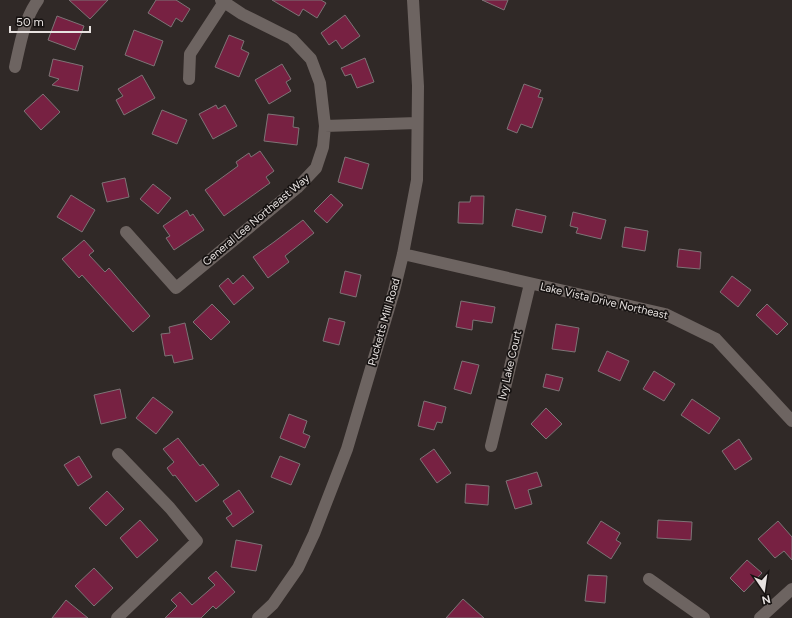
<svg xmlns="http://www.w3.org/2000/svg" width="792" height="618" viewBox="0 0 792 618" font-family="Figtree,sans-serif">
<style>
.building{fill:#772142;stroke:#7d7476}
.lines{fill:none;stroke-linecap:round;stroke-linejoin:round}
.minor{stroke:#6d6461;stroke-width:12}
.labels{text-anchor:middle;dominant-baseline:central;stroke-width:3.5;stroke-linejoin:round;paint-order:stroke}
.street-label{font-size:11px;fill:#e7e2e0;stroke:#161211}
</style>
<rect width="100%" height="100%" fill="#302927"/>
<path class="building" d="M69 0H108L90 19Z
M156 0H176L190 9 182 22 176 18 171 27 148 13Z
M272 0H321L326 3 317 18 303 9 299 16Z
M482 0H508L504 10Z
M345 15 360 36 342 49 336 40 329 45 321 33Z
M57 16 84 26 75 50 48 40Z
M134 30 163 41 154 66 125 55Z
M229 35 244 41 241 49 249 53 239 77 215 67Z
M365 58 374 82 357 88 351 74 345 76 341 68Z
M53 59 83 66 78 91 52 85 59 79 49 76Z
M282 64 291 79 286 82 291 91 269 104 255 80Z
M142 75 155 98 124 115 116 100 123 96 118 89Z
M524 84 541 90 538 97 543 98 532 128 521 124 517 133 507 129Z
M43 94 60 112 41 130 24 111Z
M216 105 218 109 225 105 237 126 213 139 199 114Z
M162 110 187 120 177 144 152 134Z
M268 114 294 117 293 127 299 128 297 145 264 141Z
M260 151 274 171 266 177 270 183 224 216 205 190 238 166 236 162 249 153 251 157Z
M345 157 369 164 362 189 338 182Z
M125 178 129 197 107 202 102 183Z
M153 184 171 198 158 214 140 199Z
M331 194 343 205 327 223 314 211Z
M71 195 95 210 82 232 57 217Z
M471 196H484L483 224 458 223 459 202H470Z
M516 209 546 216 542 233 512 226Z
M187 210 190 216 193 214 204 230 174 250 166 238 170 236 163 226Z
M573 212 606 220 601 239 576 233 578 228 570 226Z
M303 220 314 233 285 256 289 262 268 278 253 257 274 242Z
M625 227 648 231 645 251 622 247Z
M84 240 94 251 89 255 105 272 109 268 150 316 133 332 82 275 79 278 62 259Z
M679 249 701 252 700 269 677 267Z
M345 271 361 275 356 297 340 293Z
M243 275 254 288 234 305 219 286 228 278 233 284Z
M732 276 751 290 738 307 720 292Z
M461 301 495 307 492 323 473 320 472 330 456 327Z
M212 304 230 322 211 340 193 322Z
M767 304 788 324 777 335 756 315Z
M329 318 345 322 339 345 323 341Z
M185 323 193 359 174 363 172 355 165 356 161 334 170 333 169 327Z
M556 324 579 328 575 352 552 349Z
M607 351 629 361 620 381 598 371Z
M462 361 479 365 471 394 454 389Z
M654 371 675 384 664 401 643 389Z
M546 374 563 378 559 391 543 387Z
M120 389 126 418 101 424 94 395Z
M153 397 173 412 156 434 136 418Z
M692 399 720 418 709 434 681 415Z
M424 401 446 407 442 423 437 422 434 430 418 426Z
M546 408 562 424 546 439 531 424Z
M289 414 307 421 303 433 310 436 305 448 280 438Z
M178 438 200 466 203 464 219 485 196 502 175 475 173 476 167 468 174 462 163 449Z
M739 439 752 459 735 470 722 451Z
M434 449 451 473 437 483 420 459Z
M79 456 92 477 78 486 64 465Z
M280 456 300 464 291 485 271 477Z
M537 472 542 486 528 490 532 504 515 509 506 481Z
M466 484 489 486 488 505 465 503Z
M239 490 254 512 233 527 226 518 232 514 223 501Z
M107 491 124 509 106 526 89 508Z
M140 520 158 540 137 558 120 538Z
M658 520 692 522 691 540 657 538Z
M601 521 620 533 616 540 621 543 611 559 587 543Z
M778 521 792 537V560L784 551 775 558 758 539Z
M236 540 262 545 256 571 231 567Z
M747 560 762 573 744 592 730 578Z
M94 568 113 588 94 606 75 586Z
M216 571 235 592 216 609 213 606 201 618H165L177 606 171 600 180 592 192 605 215 585 208 578Z
M588 575 607 576 605 603 585 601Z
M463 599 484 618H446Z
M66 600 88 618H52Z"/>
<g class="lines">
<path class="minor" d="M15 67C20 45 24 19 38 0
M189 79 190 54 224 2
M325 126 417 123
M126 232 176 288 297 188 316 168 323 147 325 126 320 83 311 59 292 39 242 14 221 0
M403 254 665 314 716 339 792 421
M491 446 530 284
M649 579 704 618
M117 618 197 541 170 508 118 454
M258 618 273 604 298 568 314 534 347 449 394 291 403 254 417 180 418 86 413 0
M760 618 792 589"/>
</g>
<g class="labels">
<g class="street-label">
<text transform="translate(256 220) rotate(-40)">General Lee Northeast Way</text>
<text transform="translate(604 301) rotate(13)">Lake Vista Drive Northeast</text>
<text transform="translate(384 322) rotate(-74)">Pucketts Mill Road</text>
<text transform="translate(510 365) rotate(-77)">Ivy Lake Court</text>
</g>
</g>
<g transform="translate(764 590) rotate(167)" stroke="#161211" stroke-width="3" paint-order="stroke">
<path d="M0-3L7 15L0 10L-7 15Z" fill="#e7e2e0"/>
<text y="-6" font-size="11" font-weight="bold" text-anchor="middle" fill="#e7e2e0">N</text>
</g>
<path d="M10 26v6h80v-6" fill="none" stroke="#e7e2e0" stroke-width="2"/>
<text x="16" y="26" font-size="12" fill="#e7e2e0" stroke="#161211" stroke-width="3" paint-order="stroke">50 m</text>
</svg>
